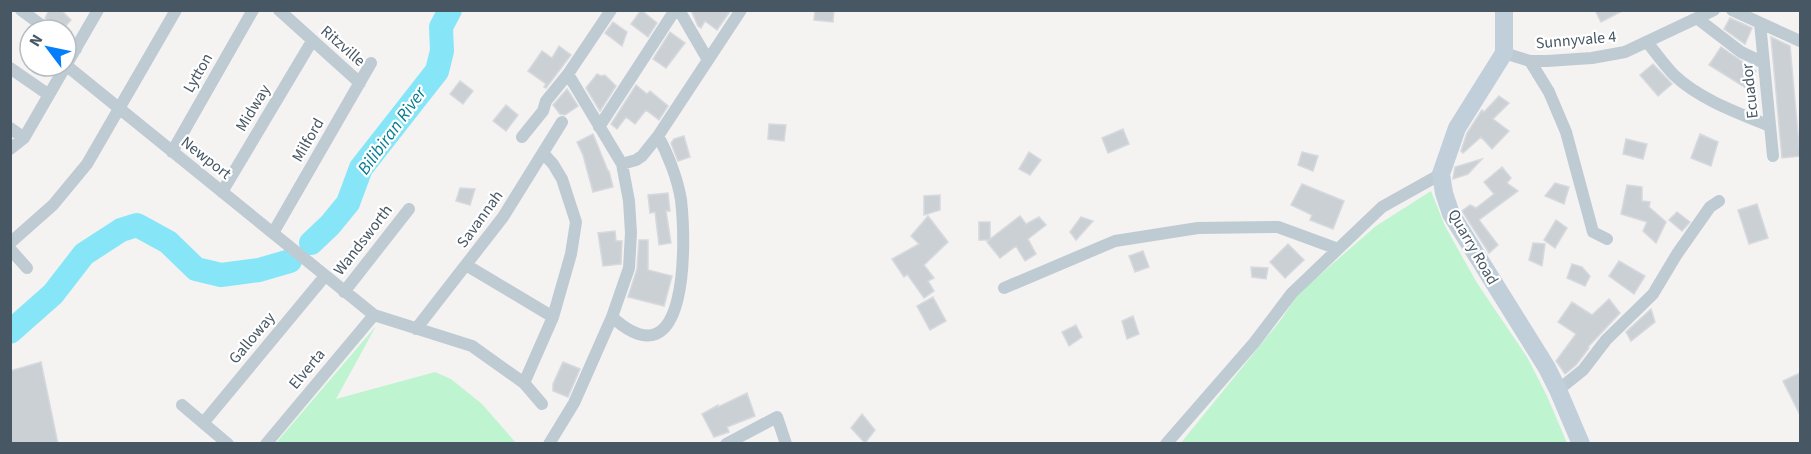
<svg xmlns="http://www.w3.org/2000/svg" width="1811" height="454" viewBox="0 0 1811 454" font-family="'Source Sans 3',sans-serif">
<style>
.green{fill:#bef5d0}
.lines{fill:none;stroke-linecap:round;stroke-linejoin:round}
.river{stroke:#86e6f7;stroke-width:24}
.building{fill:#cbd0d5;stroke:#d6d9de;stroke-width:1.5}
.street{stroke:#bfcbd3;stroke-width:12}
.secondary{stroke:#c1cfdb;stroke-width:18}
.labels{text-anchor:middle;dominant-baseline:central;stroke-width:4.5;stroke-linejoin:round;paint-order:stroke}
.street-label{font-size:16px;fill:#475763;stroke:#fff}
.water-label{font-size:18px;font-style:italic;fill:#047c92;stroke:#fff}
</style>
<rect width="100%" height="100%" fill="#f5f2f2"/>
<path class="green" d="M1431 191 1445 226 1477 283 1527 357 1547 396 1567 443 1180 444 1280 321 1299 293 1376 226Z
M376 326 336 399 435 372 451 379 482 404 516 443H276Z"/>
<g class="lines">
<path class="river" d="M311 243 330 225 348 203 361 168 437 71 442 51 441 27 450 10
M10 332 53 294 84 254 121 230 137 225 168 242 196 269 221 275 259 270 290 261"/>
</g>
<path class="building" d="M49 10H61L71 20 62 30H56L53 24 45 18Z
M641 10 657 23 648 37 631 24Z
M691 10H731L717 30 705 21 701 28 698 26Z
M815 10H834L833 22 814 20Z
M1595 10H1624L1601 22Z
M1730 18 1752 28 1745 44 1724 29Z
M613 22 627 32 622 46 605 33Z
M670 32 685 43 666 68 653 59Z
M1771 37 1790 46 1800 156 1782 158Z
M559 46 571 55 546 88 544 87 546 84 528 71 542 51 552 58Z
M1721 47 1756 71 1746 88 1709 65Z
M1653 64 1672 84 1658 96 1640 75Z
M597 74 601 76 605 75 616 86 600 111 586 88Z
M460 81 473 91 463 104 450 94Z
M636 85 647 94 650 91 668 106 659 120 646 110 635 124 626 117 617 129 611 124Z
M567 89 578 106 565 115 560 114 553 105Z
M1499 96 1509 103 1493 119 1509 131 1492 149 1481 137 1463 153 1461 151 1467 133 1482 110 1484 112Z
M506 105 518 115 506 131 493 121Z
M769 124 786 125 784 141 768 139Z
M1123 129 1129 144 1108 153 1102 138Z
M593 134 608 171H609L613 187 593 192 583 155 577 142Z
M1700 134 1718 142 1711 166 1691 158Z
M684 136 690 157 678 161 671 143 674 139Z
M1626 139 1647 144 1643 159 1623 154Z
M1029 152 1041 160 1030 175 1019 169Z
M1302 152 1318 156 1313 171 1298 165Z
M1482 159 1468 174 1453 179 1455 167Z
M1502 167 1511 178 1507 183 1518 191 1479 220 1498 245 1489 253 1462 211 1470 205 1476 208 1494 194 1484 182Z
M1555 183 1569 187 1564 204 1545 196Z
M1302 184 1344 201 1333 229 1310 220 1312 215 1291 205Z
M1627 185 1642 187V201L1650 202 1649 207 1666 222 1656 243 1643 231 1647 222 1621 214Z
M460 188 475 189 470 205 456 201Z
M668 193 670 211H666L671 243 659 245 655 212 650 213 648 195Z
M940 195V210L924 215V196Z
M1757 204 1768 238 1749 244 1738 210Z
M1677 212 1690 222 1682 231 1669 220Z
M928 216 948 242 924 265 934 278 928 281 934 291 924 298 907 274 904 277 892 259 919 244 911 236Z
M1020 216 1026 224 1039 217 1046 225 1028 239 1036 254 1025 261 1016 246 1000 258 987 242 989 240H979V222H990V239Z
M1081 217 1093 221 1076 240 1070 232Z
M1556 220 1567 228 1555 248 1544 240Z
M615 231 616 241H622L621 264 603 266 598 233Z
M639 240H648V270L672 276 664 306 628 297 637 269Z
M1533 243 1545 244 1542 266 1529 260Z
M1288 244 1304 260 1285 278 1270 262Z
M1143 251 1149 267 1135 272 1129 256Z
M1619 261 1645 276 1634 294 1609 276Z
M1572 264 1582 267 1590 276 1585 286 1567 278Z
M1251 267 1268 268 1266 279 1252 277Z
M933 297 946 321 930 330 917 306Z
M1609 299 1620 313 1588 347 1589 348 1576 365 1565 374 1556 361 1576 334 1558 322 1572 302 1592 315Z
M1651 309 1655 322 1631 341 1626 332Z
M1133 316 1139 334 1127 339 1122 321Z
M1076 325 1082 337 1069 346 1062 332Z
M41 362 58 444H10V371Z
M563 362 580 369 568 397 553 391V384Z
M1800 373V415L1783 381Z
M747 393 755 416 727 427 729 432 714 437 702 414 718 405V407Z
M862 414 875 430 865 443 851 428Z"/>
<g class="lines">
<path class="street" d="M21 10 48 30
M279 10 360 83
M679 10 708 60
M1732 10 1800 41
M1698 19 1741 52 1764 63
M1760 23 1773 156
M66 42 76 49
M1647 42C1656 53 1664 65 1674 75 1699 99 1738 113 1770 126
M1504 53 1530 61H1547L1592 58 1625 52 1714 10
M1530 61 1549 92 1566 132 1593 232 1607 239
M67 66 374 315 472 346 524 383 542 404
M10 68 49 95
M599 127 675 10
M10 128 24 138
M522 137 543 111 546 101 568 74 611 10
M10 149 24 138 98 10
M172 152 253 10
M622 164 636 160 642 156 658 136 741 10
M222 192 312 41
M273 233 371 63
M10 243 53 205 87 164 176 10
M10 249 27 268
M466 265 553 317
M1004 288 1115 241 1198 228 1278 227 1338 249
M344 292 409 209
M612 317C689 386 686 243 681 200 678 180 668 154 658 136
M416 329 503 217 562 122
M524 383 553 317 571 254 576 222 562 179 553 164 543 153
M1558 390 1583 370 1606 340 1653 294 1677 254 1710 207 1719 201
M182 405 228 444
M204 422 325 276
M266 444 374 315
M549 444 574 403 612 317 629 268 631 233 629 201 622 164 568 74
M726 444 777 417 786 444
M1166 444 1254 343 1292 293 1382 207 1441 174"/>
<path class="secondary" d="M1504 10V53L1457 128 1441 174 1444 193 1451 214 1547 368 1558 390 1581 444"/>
</g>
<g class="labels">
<g class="street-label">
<text transform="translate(1576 40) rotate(-5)">Sunnyvale 4</text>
<text transform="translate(343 46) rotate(41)">Ritzville</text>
<text transform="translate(198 73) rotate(-60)">Lytton</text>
<text transform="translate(1750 91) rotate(-96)">Ecuador</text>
<text transform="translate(253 108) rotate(-59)">Midway</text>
<text transform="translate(308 140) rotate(-60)">Milford</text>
<text transform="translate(206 158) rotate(38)">Newport</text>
<text transform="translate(480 219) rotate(-54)">Savannah</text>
<text transform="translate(363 240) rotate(-52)">Wandsworth</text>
<text transform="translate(1473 247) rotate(60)">Quarry Road</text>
<text transform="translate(252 338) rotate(-50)">Galloway</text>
<text transform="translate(307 369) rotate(-50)">Elverta</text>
</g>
<g class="water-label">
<text transform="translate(392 131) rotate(-54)">Bilibiran River</text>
</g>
</g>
<rect width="1811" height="454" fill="none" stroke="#475763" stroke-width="24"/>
<g transform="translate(48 48) rotate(302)"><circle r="28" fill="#ffffff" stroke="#b5bcc1" stroke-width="1.5"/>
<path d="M0-4.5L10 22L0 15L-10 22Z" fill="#057efc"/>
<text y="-9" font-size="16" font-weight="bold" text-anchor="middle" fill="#475763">N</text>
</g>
</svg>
